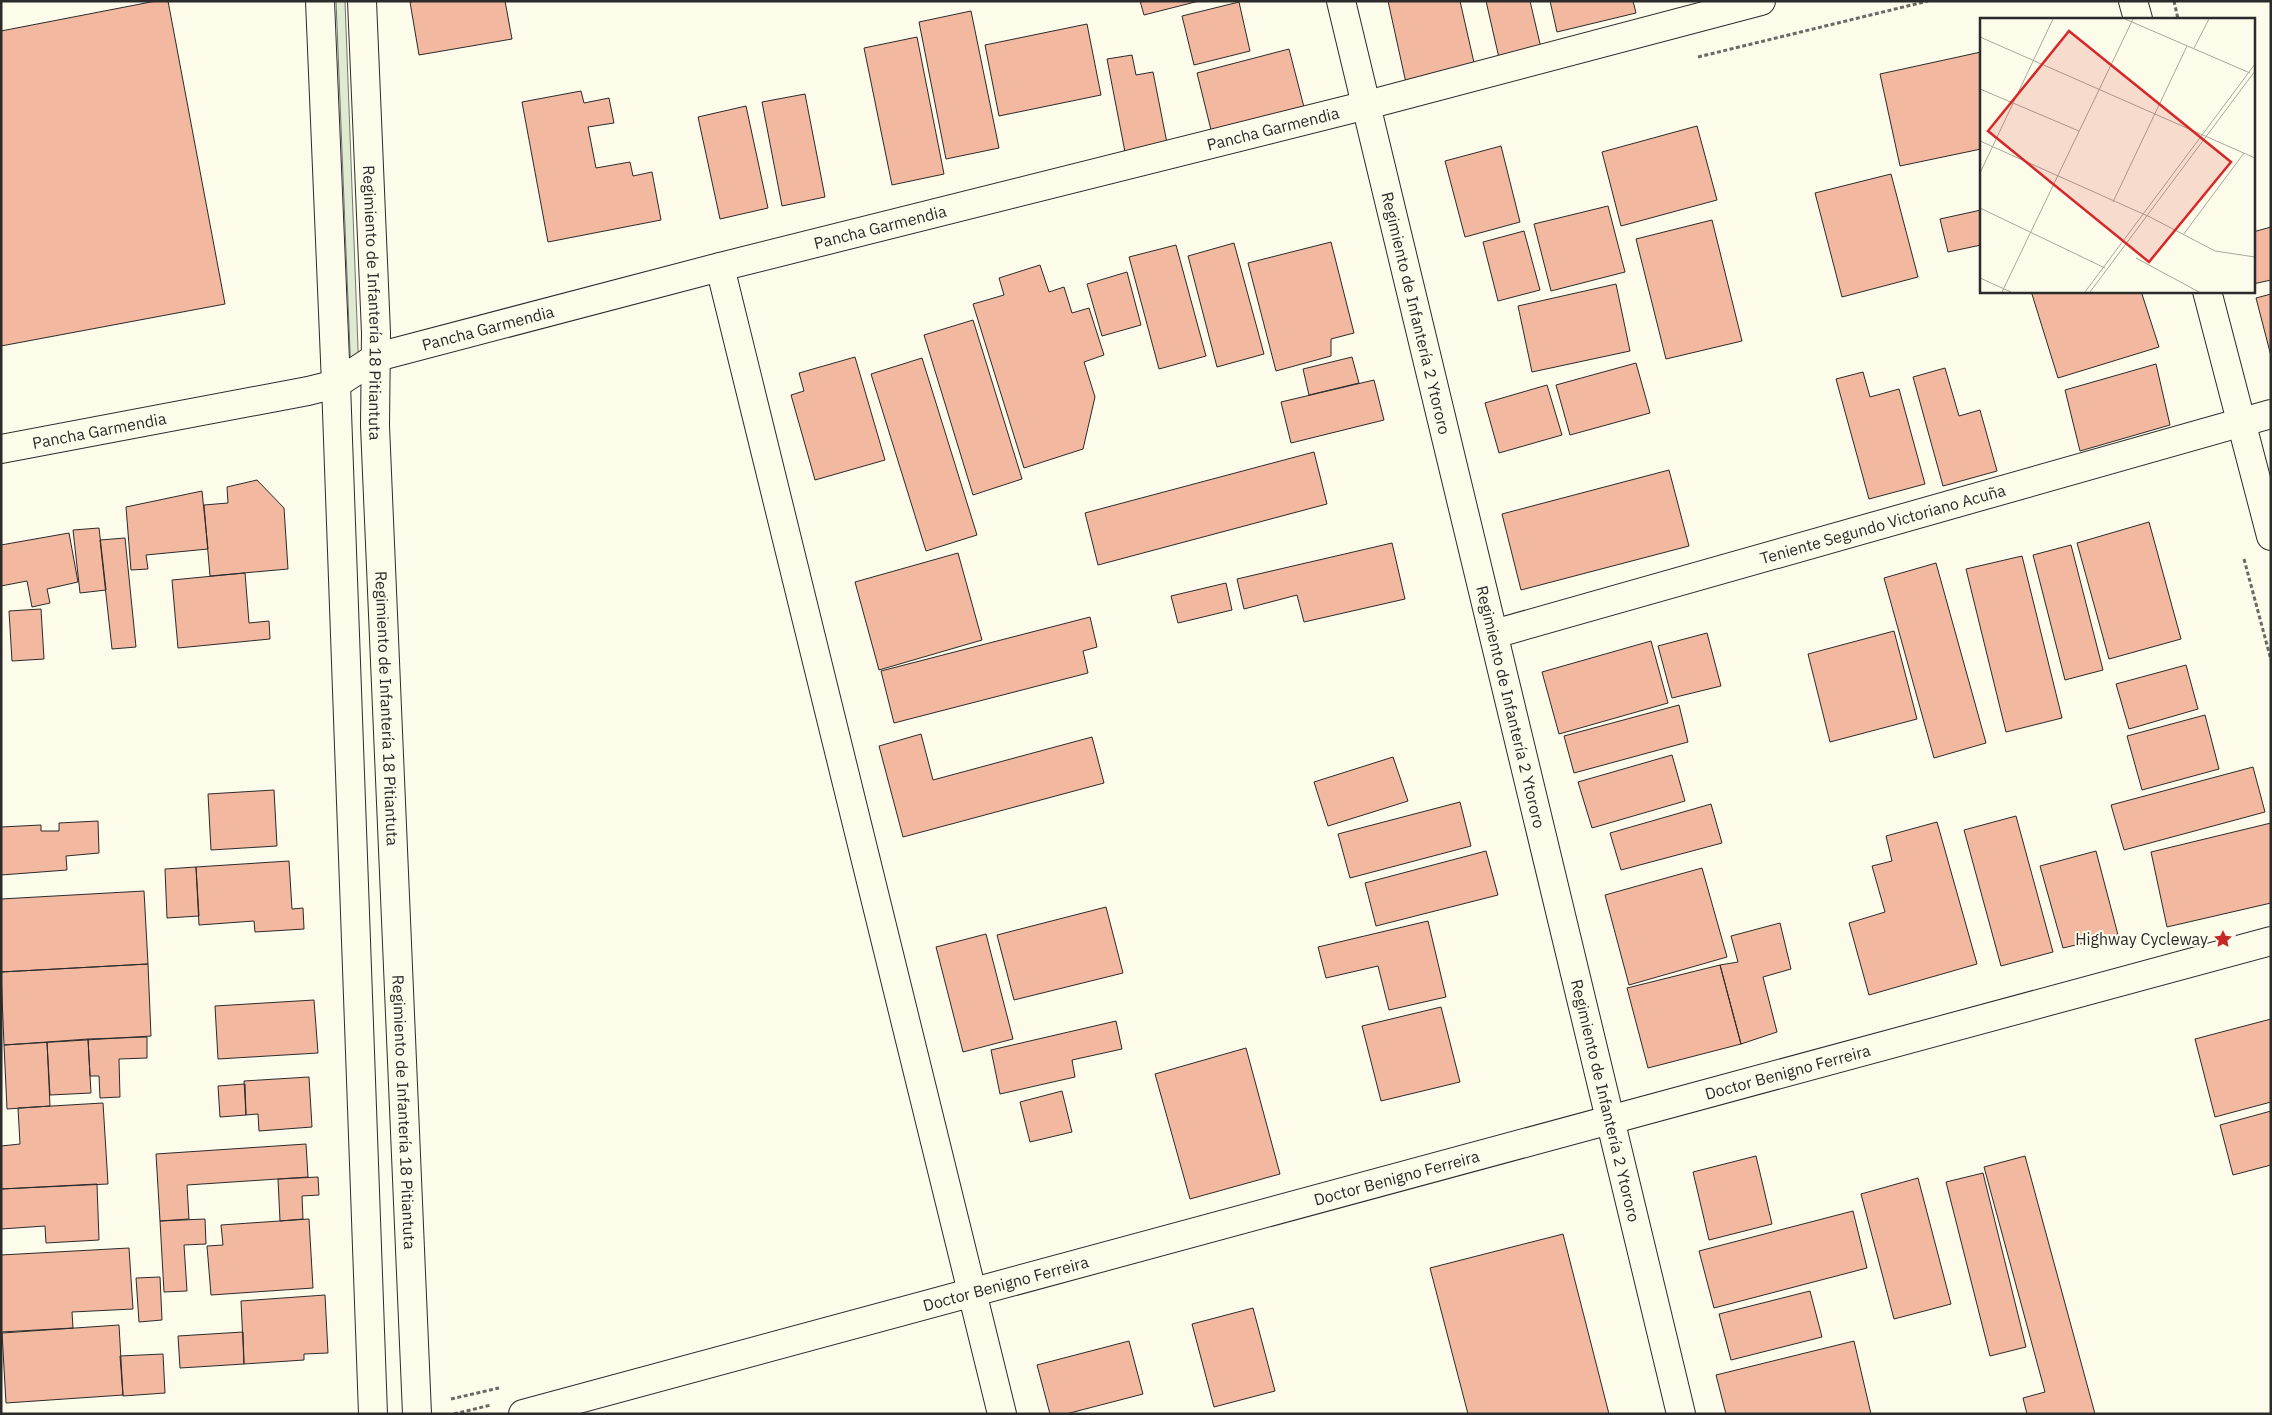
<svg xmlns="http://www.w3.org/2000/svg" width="2272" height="1415" viewBox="0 0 2272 1415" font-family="'IBM Plex Sans',sans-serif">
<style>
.green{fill:#deebd1;stroke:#74746e}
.building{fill:#f2b8a0;stroke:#2b2b2b}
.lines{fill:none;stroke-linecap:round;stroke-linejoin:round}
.minor-casing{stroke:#2b2b2b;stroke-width:30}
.tertiary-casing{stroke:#2b2b2b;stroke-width:30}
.secondary-casing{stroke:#2b2b2b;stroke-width:30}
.path{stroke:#6a6964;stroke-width:3;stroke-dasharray:4 2.5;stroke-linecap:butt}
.minor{stroke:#fdfbea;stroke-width:28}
.tertiary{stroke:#fdfbea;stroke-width:28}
.secondary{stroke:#fdfbea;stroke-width:28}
.labels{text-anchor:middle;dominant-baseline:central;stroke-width:4;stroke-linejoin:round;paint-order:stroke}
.street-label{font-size:16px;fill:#2b2b2b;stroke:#fdfbea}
.poi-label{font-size:16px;fill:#2b2b2b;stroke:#fdfbea;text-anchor:end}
.inset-road{fill:none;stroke:#a9a89e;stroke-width:1}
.view{fill:#d62828;fill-opacity:0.15;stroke:#d62828;stroke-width:2.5}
.inset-edge{fill:none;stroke:#2b2b2b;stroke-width:2.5}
</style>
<rect width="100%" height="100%" fill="#fdfbea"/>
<path class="green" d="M336 1H345L359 375 351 376Z"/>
<path class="building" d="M156 1H168L225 304 1 346V31Z
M416 1H505L512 39 419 55 410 2Z
M1140 1H1199L1144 15Z
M1388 1H1460L1475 67 1406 83Z
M1486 1H1530L1541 48 1499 58Z
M1550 1H1633L1636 13 1557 32Z
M1239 2 1250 51 1194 65 1182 16Z
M971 11 999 148 946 159 919 22Z
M1087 24 1101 95 999 116 985 45Z
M917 37 944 174 892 185 864 48Z
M1289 49 1305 111 1212 134 1197 73Z
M1981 52V149L1900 166 1880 74Z
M1132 55 1136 75 1153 72 1167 143 1125 152 1107 59Z
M581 91 584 103 609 98 614 123 588 127 596 168 630 162 633 176 652 172 661 220 548 242 522 102Z
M805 94 825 197 782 206 762 102Z
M746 106 768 208 720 219 698 117Z
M1697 126 1717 200 1621 226 1602 152Z
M1501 146 1520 222 1465 237 1445 161Z
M1891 174 1918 277 1842 297 1815 193Z
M1608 206 1625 272 1551 291 1534 224Z
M1981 210V245L1948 252 1940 219Z
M1712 220 1742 341 1666 359 1636 239Z
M2271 227V280L2253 284V232Z
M1524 231 1540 290 1498 301 1483 242Z
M1331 242 1354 333 1331 339V356L1276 371 1248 263Z
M1234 243 1264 354 1217 367 1188 256Z
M1176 245 1206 356 1159 369 1129 257Z
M1040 265 1049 292 1064 287 1072 313 1089 308 1104 355 1084 362 1095 397 1083 449 1024 468 973 304 1004 295 999 278Z
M1127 272 1141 325 1102 336 1087 284Z
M1616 284 1630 351 1532 372 1518 306Z
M2031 291H2141L2159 347 2058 378Z
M2271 294V356L2256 298Z
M973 320 1022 479 973 495 924 335Z
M855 357 885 460 815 480 791 395 804 391 799 373Z
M1352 357 1359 383 1309 395 1303 369Z
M922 358 977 535 926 551 871 374Z
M1636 363 1650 413 1570 435 1556 385Z
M2156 364 2170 425 2080 451 2065 390Z
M1945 368 1959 416 1980 410 1997 471 1943 486 1913 377Z
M1863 372 1870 397 1899 389 1925 484 1869 499 1836 379Z
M1374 380 1384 420 1291 443 1281 402Z
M1547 385 1562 435 1499 453 1485 403Z
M1314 452 1327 504 1098 565 1085 513Z
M1669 470 1689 546 1521 590 1502 514Z
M257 480 284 508 288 569 210 576 204 505 228 503 227 487Z
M202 491 208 549 146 555 148 569 131 570 126 507Z
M2149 522 2181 639 2109 659 2077 543Z
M99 528 106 590 80 593 73 530Z
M69 533 78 582 47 589 50 603 32 607 27 581 1 586V545Z
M125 538 136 647 112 649 100 540Z
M1392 543 1405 599 1304 622 1297 595 1244 609 1237 579Z
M2071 545 2103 670 2065 680 2033 555Z
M958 553 982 640 879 670 855 582Z
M2022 556 2062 718 2006 732 1966 569Z
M1936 563 1986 743 1934 758 1884 578Z
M245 573 249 623 269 621 270 639 178 648 172 580Z
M1226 583 1232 610 1178 623 1171 596Z
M41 609 44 659 12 661 9 611Z
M1090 617 1097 647 1083 651 1088 673 894 723 881 671Z
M1894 631 1917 719 1830 742 1808 654Z
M1707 633 1721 686 1672 698 1658 646Z
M1651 641 1668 703 1559 734 1542 672Z
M2186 665 2198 709 2129 729 2116 684Z
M1679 705 1688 742 1574 773 1564 736Z
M2205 715 2219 769 2142 790 2127 736Z
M921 734 933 780 1092 737 1104 783 903 837 879 746Z
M1672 755 1685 801 1592 828 1578 782Z
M1393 757 1408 801 1328 826 1314 782Z
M2253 767 2265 812 2124 850 2111 805Z
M274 790 277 846 211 850 208 794Z
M1460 802 1471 846 1350 878 1338 834Z
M1711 804 1722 843 1621 870 1610 833Z
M2016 816 2053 952 2001 966 1964 830Z
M98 821 99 853 66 856 67 870 1 875V827L41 825V831H59V823Z
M1937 822 1977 964 1869 995 1849 923 1885 912 1872 866 1892 861 1886 836Z
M2271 823V903L2167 927 2151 852Z
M1486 851 1498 895 1376 926 1365 883Z
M2096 851 2118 935 2063 948 2040 866Z
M289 861 292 909 303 908 304 929 255 932 254 921 199 925 196 867Z
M196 867 199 916 167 918 165 869Z
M1702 868 1727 957 1629 985 1605 895Z
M144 891 148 964 1 972V899Z
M1106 907 1123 973 1014 1000 997 935Z
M1428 921 1446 997 1389 1010 1378 966 1326 978 1318 947Z
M1780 923 1791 969 1763 977 1777 1032 1741 1044 1720 965 1738 962 1731 936Z
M986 934 1013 1039 963 1052 936 947Z
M148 964 151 1036 4 1045 1 972Z
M1720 965 1741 1044 1648 1068 1627 988Z
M314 1000 318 1053 218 1059 215 1006Z
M1441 1007 1460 1082 1381 1101 1362 1026Z
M2271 1019V1102L2215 1117 2195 1039Z
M1116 1021 1122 1049 1072 1060 1075 1077 1000 1094 991 1050Z
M147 1037V1058L119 1059 120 1097 100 1098 99 1076H90L88 1039Z
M88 1039 91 1093 50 1095 47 1042Z
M47 1042 50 1106 7 1109 4 1045Z
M1246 1048 1280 1174 1190 1199 1155 1074Z
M309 1077 312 1127 259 1131 258 1114 246 1115 244 1081Z
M245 1084 246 1115 220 1117 218 1086Z
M1062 1091 1072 1132 1030 1142 1020 1102Z
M103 1103 108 1184 1 1189V1146L20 1144 18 1108Z
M2271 1111V1165L2233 1175 2220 1125Z
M306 1144 308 1177 187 1185 189 1219 160 1221 156 1154Z
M1756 1156 1772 1224 1709 1240 1693 1172Z
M2025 1156 2095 1414H2027L2023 1398 2045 1392 1984 1167Z
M1983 1173 2026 1347 1990 1356 1946 1182Z
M318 1177 319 1195 302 1196 303 1219 280 1221 278 1179Z
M1918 1178 1951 1304 1894 1319 1861 1194Z
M97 1184 99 1240 46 1243 45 1226 1 1229V1189Z
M1853 1211 1867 1268 1714 1308 1699 1251Z
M205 1219 206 1244 184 1245 187 1291 164 1292 160 1221Z
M309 1219 313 1288 211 1295 207 1246 223 1245 221 1225Z
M1563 1234 1609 1414H1468L1430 1268Z
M129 1248 133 1309 72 1312 73 1328 1 1332V1255Z
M160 1277 162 1320 139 1322 136 1278Z
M1810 1291 1822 1337 1731 1360 1719 1314Z
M325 1295 328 1353 304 1354V1360L244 1364 241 1301Z
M1253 1308 1275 1391 1214 1407 1192 1324Z
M119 1325 123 1395 6 1403 2 1333Z
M243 1332 244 1364 180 1368 178 1336Z
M1129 1341 1143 1394 1066 1414H1050L1037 1365Z
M1854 1341 1871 1414H1726L1716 1375Z
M163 1354 165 1393 123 1396 120 1356Z"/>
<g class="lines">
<g class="minor-casing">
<g id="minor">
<path d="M2133 1 2138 19"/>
<path d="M720 267 1002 1414"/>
<path d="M2207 291 2271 536"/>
<path id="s1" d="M1 449 308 391 336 384 377 357 720 267 1367 105 1761 1"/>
<path id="s2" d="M1494 634 2271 414"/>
</g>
</g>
<g class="tertiary-casing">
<g id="tertiary">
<path id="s3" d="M1341 1 1681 1414"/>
<path id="s4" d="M523 1414 2271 941"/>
</g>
</g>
<g class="secondary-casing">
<g id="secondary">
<path d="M320 1 336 384 373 1414"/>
<path id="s5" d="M362 1 376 333 375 426 417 1414"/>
</g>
</g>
<path class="path" d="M2174 1 2178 19
M1698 57 1928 1
M2244 559 2271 660
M451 1399 499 1388
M454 1414 491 1405"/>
<use href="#minor" class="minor"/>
<use href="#tertiary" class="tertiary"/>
<use href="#secondary" class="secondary"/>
</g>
<defs>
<g id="sight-bare" transform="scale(1.5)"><path d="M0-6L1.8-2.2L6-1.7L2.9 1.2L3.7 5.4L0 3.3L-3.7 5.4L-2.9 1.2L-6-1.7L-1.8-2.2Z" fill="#c62828" stroke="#fdfbea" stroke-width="2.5" paint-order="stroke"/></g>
</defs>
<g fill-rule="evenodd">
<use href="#sight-bare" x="2223" y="939"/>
</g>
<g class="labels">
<g class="street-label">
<text stroke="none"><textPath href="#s1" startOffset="1315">Pancha Garmendia</textPath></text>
<text stroke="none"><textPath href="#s1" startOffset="910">Pancha Garmendia</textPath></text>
<text stroke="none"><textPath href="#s5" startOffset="302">Regimiento de Infantería 18 Pitiantuta</textPath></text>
<text stroke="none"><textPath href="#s3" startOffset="321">Regimiento de Infantería 2 Ytororo</textPath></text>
<text stroke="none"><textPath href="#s1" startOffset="505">Pancha Garmendia</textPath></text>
<text stroke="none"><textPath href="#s1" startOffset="100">Pancha Garmendia</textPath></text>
<text stroke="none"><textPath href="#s2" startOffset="404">Teniente Segundo Victoriano Acuña</textPath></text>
<text stroke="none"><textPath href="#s5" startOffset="708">Regimiento de Infantería 18 Pitiantuta</textPath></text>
<text stroke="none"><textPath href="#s3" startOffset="726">Regimiento de Infantería 2 Ytororo</textPath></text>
<text stroke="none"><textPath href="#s4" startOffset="1310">Doctor Benigno Ferreira</textPath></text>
<text stroke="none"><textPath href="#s3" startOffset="1131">Regimiento de Infantería 2 Ytororo</textPath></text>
<text stroke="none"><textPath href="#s5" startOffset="1112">Regimiento de Infantería 18 Pitiantuta</textPath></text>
<text stroke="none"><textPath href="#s4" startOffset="905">Doctor Benigno Ferreira</textPath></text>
<text stroke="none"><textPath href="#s4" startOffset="500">Doctor Benigno Ferreira</textPath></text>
</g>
<g class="poi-label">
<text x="2208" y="939">Highway Cycleway</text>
</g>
</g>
<g transform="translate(1980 18)">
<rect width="275" height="275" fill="#fdfbea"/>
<path class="inset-road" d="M145 1 270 55M0 19 275 140M214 30 229 1M0 71 99 113M0 123 170 199 235 233 275 239M0 155 73 1M133 184 207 28M0 190 125 250M203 217 264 135M156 240 219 274M0 260 31 274M22 274 153 1M105 274 275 46M110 274 275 53"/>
<path class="view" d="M89 13 251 144 169 244 8 113Z"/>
<rect width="275" height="275" class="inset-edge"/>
</g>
<rect width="2272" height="1415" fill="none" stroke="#2b2b2b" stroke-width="5"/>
</svg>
